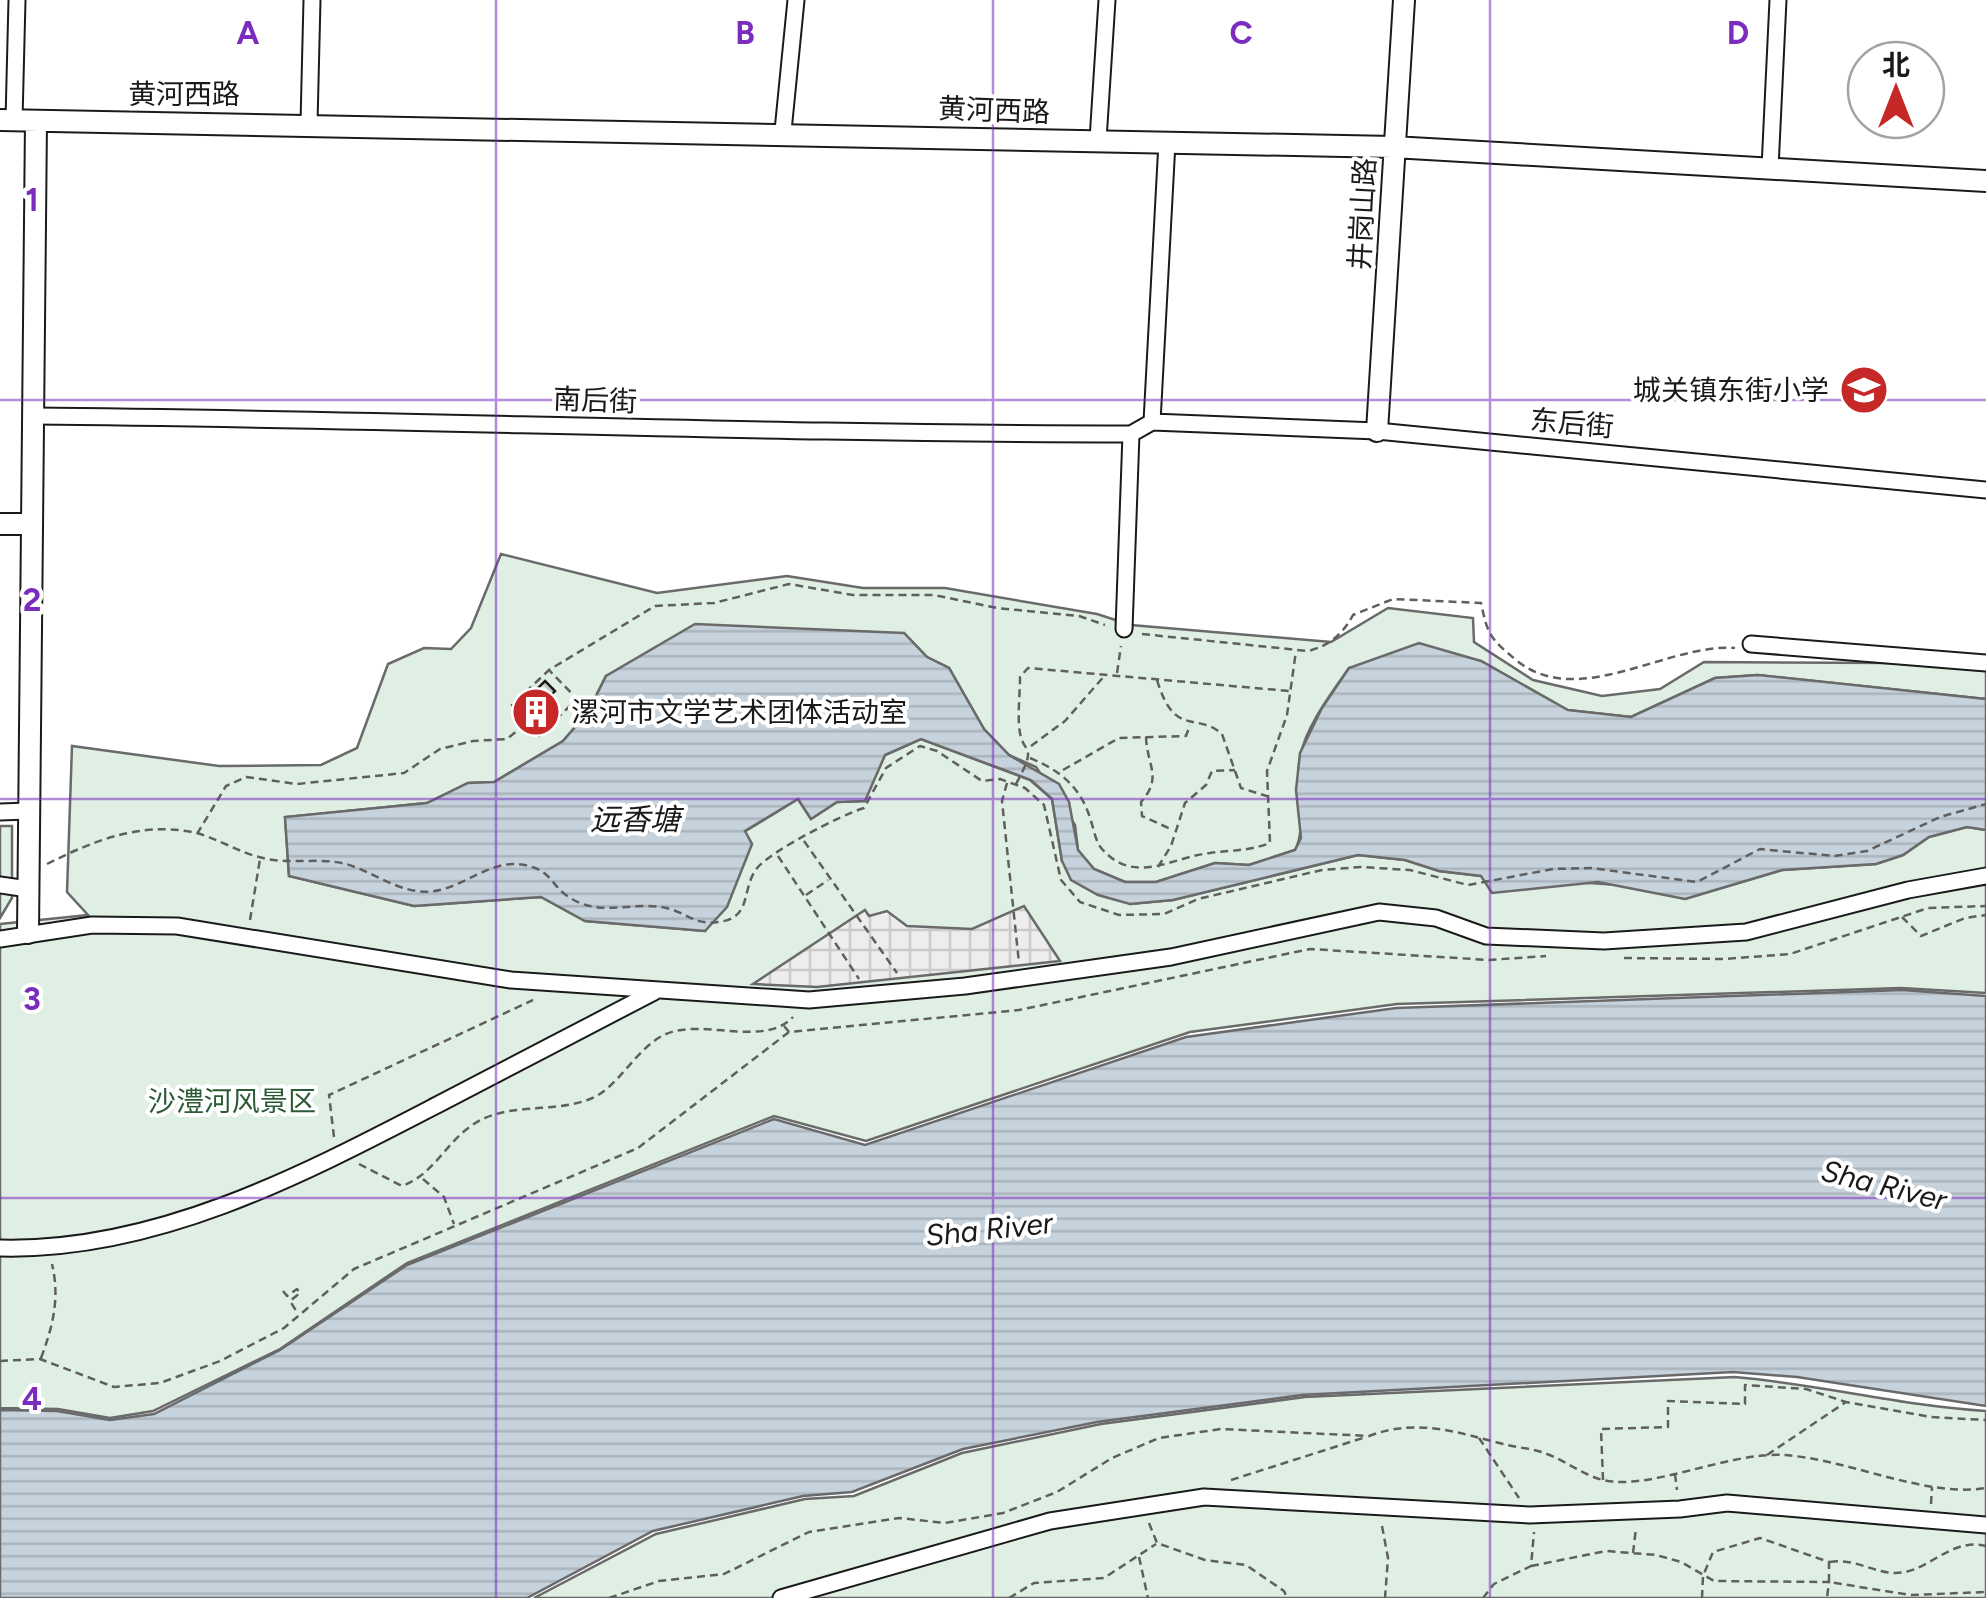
<svg xmlns="http://www.w3.org/2000/svg" width="1986" height="1598" viewBox="0 0 1986 1598" font-family="Figtree,'Noto Sans SC',sans-serif">
<style>
.park{fill:#e0efe3;stroke:#6a6a6a;stroke-width:2.5}
.plaza{fill:url(#plaza-grid);stroke:#6a6a6a;stroke-width:2.5}
.water{fill:url(#water-rules);stroke:#6a6a6a;stroke-width:2.5}
.building{fill:url(#building-cross-hatch);stroke:#1a1a1a;stroke-width:2.5}
.lines{fill:none;stroke-linecap:round;stroke-linejoin:round}
.minor-casing{stroke:#1a1a1a;stroke-width:19}
.tertiary-casing{stroke:#1a1a1a;stroke-width:24}
.path{stroke:#5f5f5f;stroke-width:2.5;stroke-dasharray:8 5;stroke-linecap:butt}
.minor{stroke:#fff;stroke-width:15}
.tertiary{stroke:#fff;stroke-width:20}
.grid{fill:none;stroke:#7b2cbf;stroke-width:2.5;stroke-opacity:0.55}
.labels{text-anchor:middle;dominant-baseline:central;stroke-width:8;stroke-linejoin:round;paint-order:stroke}
.street-label{font-size:28px;fill:#1a1a1a;stroke:#fff}
.poi-label{font-size:28px;fill:#1a1a1a;stroke:#fff;text-anchor:end}
.park-label{font-size:28px;fill:#2b5a34;stroke:#fff}
.water-label{font-size:30px;font-style:italic;fill:#1a1a1a;stroke:#fff}
.grid-label{font-size:32px;text-anchor:middle;font-weight:bold;fill:#7b2cbf;stroke:#fff;stroke-width:8;stroke-linejoin:round;paint-order:stroke}
</style>
<defs>
<pattern id="plaza-grid" width="8" height="8" patternUnits="userSpaceOnUse" patternTransform="scale(2.5)"><rect width="8" height="8" fill="#ededed"/><path d="M0 4h8M4 0v8" fill="none" stroke="#cbcbcb"/></pattern>
<pattern id="water-rules" width="6" height="5" patternUnits="userSpaceOnUse" patternTransform="scale(2.5)"><rect width="6" height="5" fill="#c6d2dc"/><path d="M0 2.5h6" fill="none" stroke="#aab4bc"/></pattern>
<pattern id="building-cross-hatch" width="8" height="8" patternUnits="userSpaceOnUse" patternTransform="scale(2.5)"><rect width="8" height="8" fill="#e6e6e6"/><path d="M0 0l8 8M0 8l8-8" fill="none" stroke="#c5c5c5"/></pattern>
</defs>
<rect width="100%" height="100%" fill="#fff"/>
<path class="park" d="M501 554 657 593 787 576 863 588H945L1097 614 1131 625 1331 642 1388 608 1473 618 1474 642 1533 680 1602 696 1660 689 1704 662 1891 663 1986 670V699L1757 675 1715 678 1631 717 1567 710 1481 661 1349 668C1331 694 1306 726 1300 757 1294 786 1308 827 1295 850L1249 865 1215 863 1156 882H1125L1094 869 1078 850 1075 825 1036 767 1009 755 984 729 949 668 927 657 904 633 606 676 588 712 563 741 494 782 468 783 427 803 285 817 289 876 414 906 541 897 585 921 705 931 752 844 744 832 798 799 811 819 837 802 864 801 885 755 921 739 1030 780 1052 799 1062 861 1130 904 1173 900 1358 855 1405 860 1439 871 1481 876 1635 886 1685 899 1782 870 1876 864 1903 855 1929 837 1967 827 1986 830V993L1901 988 1397 1004 1190 1032 866 1141 774 1116 407 1263 280 1349 153 1411 110 1418 58 1409 0 1408V924L88 915 67 892 72 746 219 766 321 765 357 748 388 664 424 648 451 649 471 628Z
M0 826H12V898L0 918Z
M1735 1377C1819 1384 1902 1406 1986 1411V1598H534L656 1534 805 1499 854 1496 962 1453 1101 1424 1305 1397Z"/>
<path class="plaza" d="M1024 906 1060 961 817 987 753 984 865 910 869 916 887 911 907 926 972 929Z"/>
<path class="water" d="M695 624 904 633 927 657 949 668 984 729 1009 755 1059 784 1069 802 1078 850 1094 869 1125 882H1156L1215 863 1249 865 1295 850 1301 838 1296 790 1300 753 1322 708 1349 668 1419 643 1481 661 1568 710 1631 717 1715 678 1758 675 1986 699V830L1967 827 1929 837 1903 855 1876 864 1782 870 1685 899 1598 882 1492 893 1481 876 1439 871 1405 860 1358 855 1173 900 1130 904 1098 895 1071 880 1062 861 1052 799 1031 780 921 739 885 755 865 801 837 802 811 819 798 799 745 831 752 844 727 907 705 931 585 921 541 897 414 906 289 876 285 817 427 803 468 783 494 782 563 741 588 712 606 676Z
M1902 990 1986 996V1406L1797 1377 1733 1372 1302 1395 1097 1422 963 1449 852 1492 803 1496 653 1531 527 1598H0V1410L57 1411 110 1420 154 1414 280 1350 407 1265 774 1119 865 1145 1186 1037 1396 1008Z"/>
<path class="building" d="M545 681 555 691 541 706 531 695Z
M531 695 553 718 542 729 520 706Z"/>
<g class="lines">
<g class="minor-casing">
<path id="minor" d="M14 120 17 0
M309 123 312 0
M783 131 796 0
M1098 140 1107 0
M1770 168 1778 0
M34 416C400 419 765 434 1131 434L1152 422
M1152 422 1377 431 1986 490
M1152 422 1167 142
M1124 629 1131 434
M1751 644 1986 663
M0 812 28 811
M0 885 28 889
M0 939 92 925 177 926 511 980 809 1000 965 986 1171 957 1379 912 1436 918 1486 936 1604 941 1746 932 1908 890 1986 876
M0 1248C156 1252 302 1175 437 1105 509 1067 582 1030 654 992
M781 1598 1050 1521 1204 1497 1530 1515 1680 1509 1727 1503 1986 1525"/>
</g>
<g class="tertiary-casing">
<path id="tertiary" d="M0 120 1393 147 1986 181
M1377 431 1404 0
M0 524H30
M28 933 36 121"/>
</g>
<path class="path" d="M1142 634 1308 651C1329 646 1343 634 1353 615L1393 599 1481 603C1488 636 1490 638 1516 660 1578 711 1667 643 1735 648
M1117 673 1121 646
M1157 680C1175 739 1196 711 1222 734L1241 788 1270 797
M528 725 539 736 577 699 550 671
M1146 737C1147 766 1163 777 1141 802L1142 816 1173 830
M1031 746 1065 721 1106 674
M1030 758C1061 771 1081 787 1091 821 1094 830 1096 843 1102 849 1135 886 1172 857 1210 853 1232 850 1249 851 1270 843L1267 771 1287 715 1296 651
M1063 770 1119 738 1186 736 1190 725
M1007 783 1002 801 1019 963
M1016 784C1040 740 1021 758 1019 725 1018 709 1020 693 1020 677L1028 668 1289 691
M197 834 226 786 246 777 297 784 404 773 440 749 473 741 507 739 527 723 512 705 549 670 655 606 714 603 789 584 853 595H934L997 608 1079 616 1105 625
M804 841 897 973
M778 856 859 979
M47 864C93 841 139 822 192 832 216 837 239 853 263 858 290 865 319 857 346 864 370 871 393 888 417 891 459 898 489 852 532 867 550 872 553 886 566 895 597 918 628 902 661 907 684 910 694 926 718 922 754 918 740 888 758 867 773 850 841 815 864 808L886 768 920 746 937 751 982 781 1000 779 1025 788 1044 805 1061 880 1080 902 1119 915 1164 914 1198 899 1322 870 1361 867 1410 870 1468 885 1553 869 1591 868 1697 882 1760 849 1834 856 1867 851 1940 817 1986 804
M1158 867 1171 846 1185 803 1206 785 1212 771 1235 770
M806 895 828 880
M1902 917 1921 936 1965 918 1986 915
M250 920 260 859
M1624 958 1724 959 1790 954 1928 908 1986 906
M784 1026 789 1032 1019 1010 1310 949 1489 960 1546 956
M334 1137 329 1095 533 1000
M359 1164 402 1186C434 1174 444 1145 471 1126 505 1101 552 1114 590 1099 619 1088 636 1047 666 1034 703 1018 764 1048 793 1017
M423 1179 444 1197 454 1224
M283 1291 287 1296 297 1289 300 1293 290 1301 298 1314
M41 1358C53 1326 60 1298 52 1264
M0 1361 40 1359 114 1387 160 1383 220 1361 284 1328 354 1269 638 1148 789 1032
M1479 1438 1519 1498
M1767 1455 1846 1402 1931 1417 1986 1420
M1675 1474 1677 1490
M1231 1480 1366 1437
M1603 1480 1601 1429 1668 1427V1401L1745 1404V1385L1806 1389 1846 1402
M1931 1504 1932 1487
M1149 1523 1157 1543 1205 1560 1246 1565 1284 1591 1287 1598
M1382 1526 1388 1558 1385 1598
M1633 1553 1636 1528
M1139 1557 1148 1598
M1830 1562C1854 1558 1872 1572 1894 1573 1928 1574 1949 1537 1986 1546
M1531 1566 1606 1551 1656 1555 1681 1562 1714 1581 1829 1582 1827 1598
M609 1598 659 1581 724 1574 809 1532 899 1518 945 1523 1003 1513 1057 1492 1112 1458 1159 1438 1221 1429 1369 1436C1417 1418 1456 1432 1503 1444 1517 1448 1533 1448 1547 1454 1566 1461 1583 1475 1603 1480 1650 1491 1727 1452 1783 1455 1849 1459 1925 1498 1986 1488
M1009 1598 1034 1583 1104 1578 1156 1544
M1483 1598 1494 1584 1531 1566 1534 1532
M1702 1598 1703 1576 1713 1552 1760 1538 1829 1562V1582L1910 1595 1986 1592"/>
<use href="#minor" class="minor"/>
<use href="#tertiary" class="tertiary"/>
</g>
<path class="grid" d="M496 0V1598M993 0V1598M1490 0V1598M0 400H1986M0 799H1986M0 1198H1986"/>
<defs>
<g id="school-disc" transform="scale(2.5)"><circle r="9.5" fill="#c62828" stroke="#fff"/><path d="M0-5L7-2L0 1L-7-2ZM-4 1L0 2.5L4 1V4Q0 6-4 4Z" fill="#fff"/></g>
<g id="building-disc" transform="scale(2.5)"><circle r="9.5" fill="#c62828" stroke="#fff"/><path d="M-4-6H4V6H1V3H-1V6H-4ZM-2.5-4.3h1.7v1.8h-1.7ZM.8-4.3h1.7v1.8H.8ZM-2.5-1h1.7V.8h-1.7ZM.8-1h1.7V.8H.8Z" fill="#fff"/></g>
</defs>
<g fill-rule="evenodd">
<use href="#school-disc" x="1864" y="390"/>
<use href="#building-disc" x="536" y="712"/>
</g>
<g class="labels">
<g class="street-label">
<text x="184" y="94">黄河西路</text>
<text transform="translate(994 110) rotate(2)">黄河西路</text>
<text transform="translate(1362 214) rotate(-87)">井岗山路</text>
<text transform="translate(595 400) rotate(2)">南后街</text>
<text transform="translate(1572 423) rotate(5)">东后街</text>
</g>
<g class="poi-label">
<text x="1829" y="390">城关镇东街小学</text>
<text x="571" y="712" text-anchor="start">漯河市文学艺术团体活动室</text>
</g>
<g class="park-label">
<text x="232" y="1101">沙澧河风景区</text>
</g>
<g class="water-label">
<text x="635" y="819">远香塘</text>
<text transform="translate(1884 1185) rotate(14)">Sha River</text>
<text transform="translate(989 1229) rotate(-6)">Sha River</text>
</g>
</g>
<g class="grid-label">
<text x="248" y="44">A</text>
<text x="745" y="44">B</text>
<text x="1241" y="44">C</text>
<text x="1738" y="44">D</text>
<text x="32" y="211">1</text>
<text x="32" y="611">2</text>
<text x="32" y="1010">3</text>
<text x="32" y="1410">4</text>
</g>
<g transform="translate(1896 90)"><circle r="48" fill="#ffffff" stroke="#a3a3a3" stroke-width="2.5"/>
<path d="M0-8L18 38L0 25L-18 38Z" fill="#c62828"/>
<text y="-15" font-size="28" font-weight="bold" text-anchor="middle" fill="#1a1a1a">北</text>
</g>
</svg>
